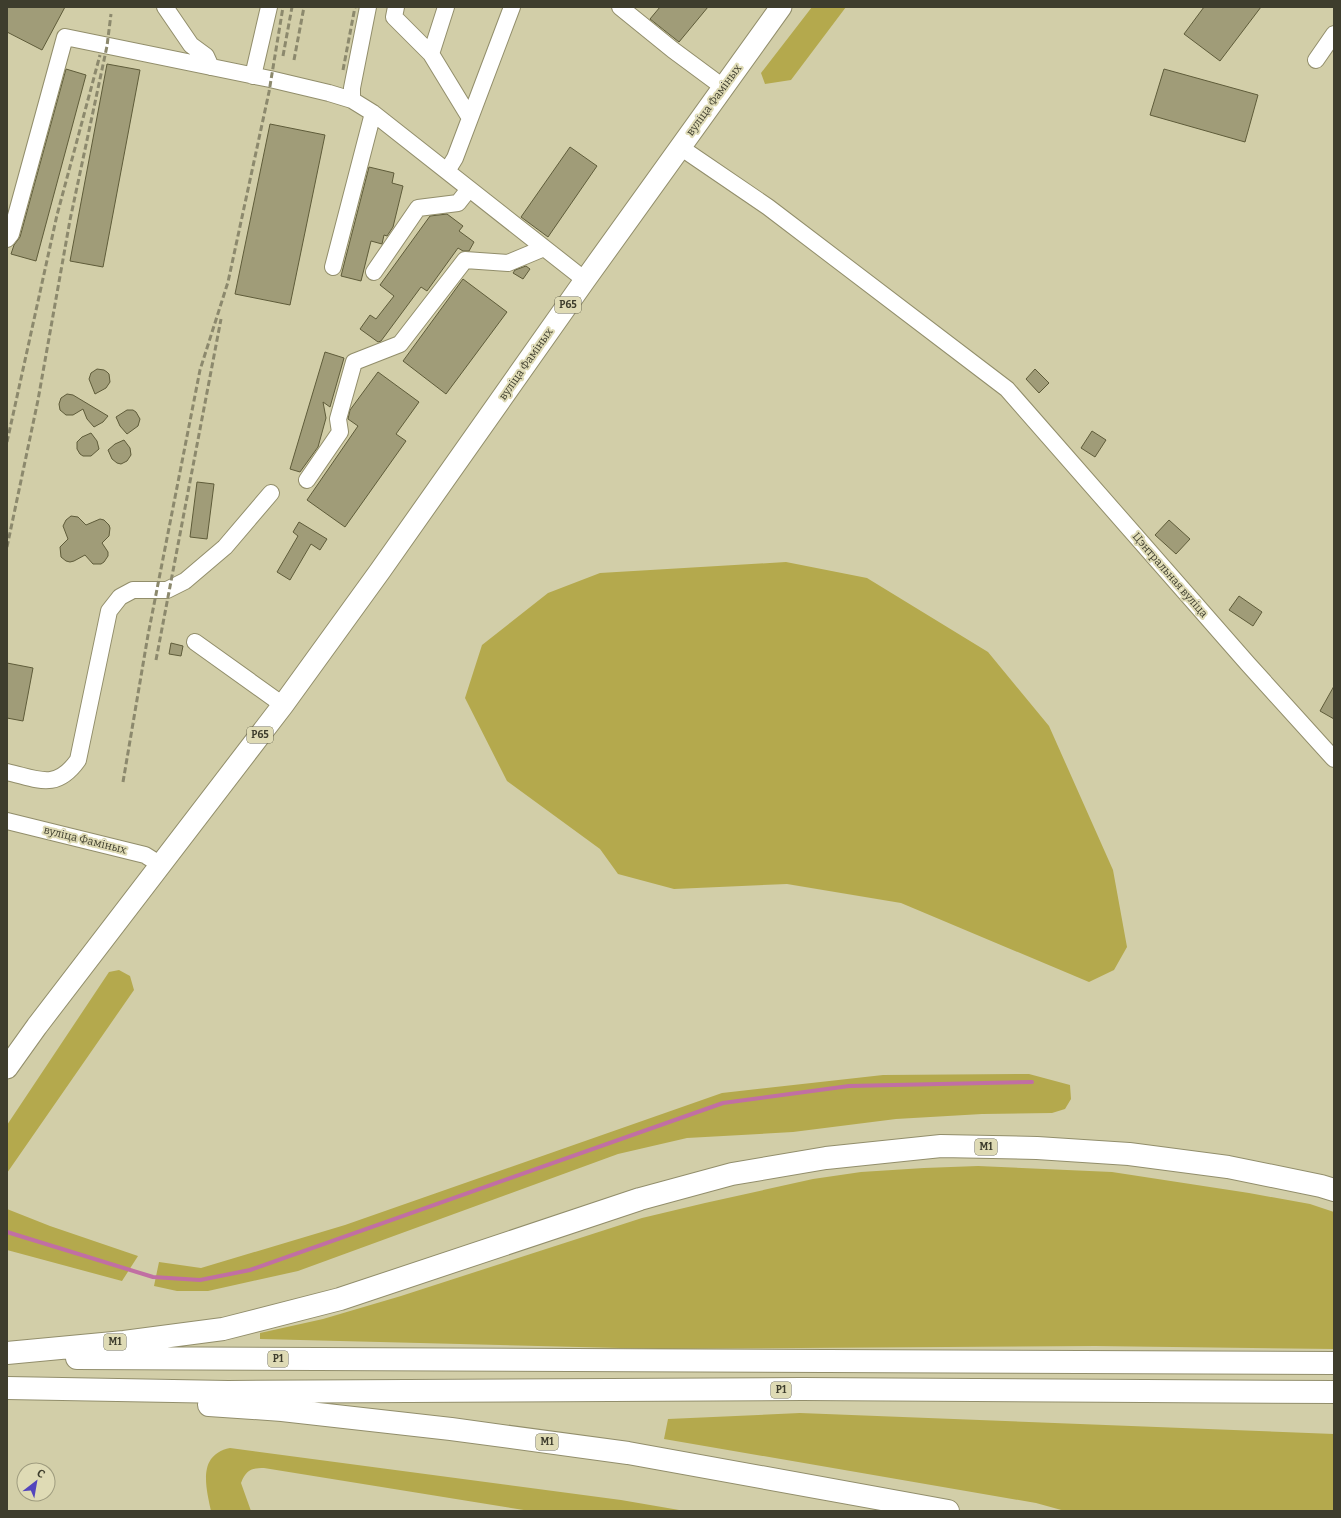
<svg xmlns="http://www.w3.org/2000/svg" width="1341" height="1518" viewBox="0 0 1341 1518" font-family="Bitter,serif">
<style>
.green{fill:#b4a94d}
.lines{fill:none;stroke-linecap:round;stroke-linejoin:round}
.stream{stroke:#c16fa3;stroke-width:4}
.building{fill:#a09c78;stroke:#5f5c3a}
.minor-casing{stroke:#928e6b;stroke-width:18}
.major-casing{stroke:#928e6b;stroke-width:23}
.highway-casing{stroke:#928e6b;stroke-width:24}
.minor{stroke:#fff;stroke-width:16}
.major{stroke:#fff;stroke-width:21}
.highway{stroke:#fff;stroke-width:22}
.rail{stroke:#8c896d;stroke-width:3;stroke-dasharray:6 3;stroke-linecap:butt}
.labels{text-anchor:middle;dominant-baseline:central;stroke-width:4;stroke-linejoin:round;paint-order:stroke}
.shield{fill:#dfdbb5;stroke:#6e6c56;stroke-width:1}
.shield-label{font-size:10px;font-weight:bold;fill:#3e3d2d}
.street-label{font-size:11px;fill:#3e3d2d;stroke:#dfdbb5}
</style>
<rect width="100%" height="100%" fill="#d2cea8"/>
<path class="green" d="M812 7H846L791 80 765 84 761 73Z
M786 562 867 578 988 652 1049 726 1113 870 1127 947 1114 970 1089 982 901 903 787 884 674 889 618 874 600 849 507 781 465 698 482 645 548 593 600 573Z
M119 970 130 976 134 990 7 1173V1125L109 972Z
M1029 1074 1070 1085 1071 1099 1065 1109 1052 1113 982 1114 896 1119 793 1132 687 1138 618 1154 298 1271 208 1291H177L154 1286 159 1262 201 1268 345 1225 722 1093 883 1075Z
M978 1166 1112 1172 1249 1193 1310 1204 1334 1212V1349L1095 1346 660 1349 260 1339V1333L323 1319 401 1296 642 1218 705 1203 813 1179 861 1172 924 1168Z
M7 1209 50 1226 138 1256 122 1281 7 1250Z
M800 1413 1334 1434V1511H1065L1036 1503 664 1439 668 1419Z
M230 1448 621 1500 685 1511H530L264 1468C251 1468 246 1470 241 1483L251 1511H211C206 1487 197 1455 230 1448Z"/>
<g class="lines">
<path class="stream" d="M7 1232 153 1277 200 1280 250 1270 723 1103 849 1086 1032 1082"/>
</g>
<path class="building" d="M7 7H65L42 50 7 32Z
M660 7H708L679 42 650 19Z
M1204 7H1261L1220 61 1184 34Z
M107 64 140 70 103 267 70 261Z
M66 69 86 75 36 261 11 254 14 245 20 237Z
M1164 69 1258 95 1245 142 1150 115Z
M270 124 325 135 290 305 235 294Z
M570 147 597 166 548 237 521 217Z
M369 167 394 173 392 183 403 186 393 227 387 236 384 235 382 244 371 241 361 281 341 276Z
M447 214 463 226 459 231 474 242 469 251H463L458 248 427 291 421 287 381 341 378 342 360 329 370 315 376 319 394 296 380 285 430 216Z
M526 266 530 269 523 279 513 273 515 270Z
M463 279 507 312 446 394 403 361Z
M325 352 344 358 330 407 323 402 326 418 318 447 300 472 290 469Z
M97 369 104 370 107 372 109 374 110 382 106 388 95 394 89 379 91 373Z
M1035 369 1049 383 1039 393 1026 379Z
M378 372 419 402 396 434 406 441 345 527 307 500 358 426 348 419 350 410Z
M67 394 73 395 108 416 103 422 94 427 87 419 83 409 73 415H66L60 410 59 404 61 398Z
M127 410H133L136 412 140 419 138 426 127 434 120 426 116 417Z
M1092 431 1106 440 1095 457 1081 448Z
M91 433 97 441 99 449 91 456H83L80 454 77 449V442L82 437Z
M124 440 130 448 131 455 127 461 121 464 117 463 112 459 108 450 115 444Z
M197 482 214 484 207 539 190 537Z
M71 516 78 517 86 525 100 519 104 520 109 525 110 528 109 536 102 543 108 552V556L104 562 101 564H93L85 555 74 561 70 562 66 561 61 557 60 547 68 539 63 526 66 520Z
M1169 520 1190 539 1176 554 1155 535Z
M299 522 327 539 320 550 311 544 290 580 277 572 298 536 293 532Z
M1239 596 1262 612 1253 626 1229 610Z
M171 643 183 646 181 656 169 654Z
M7 663 33 668 23 721 7 718Z
M1334 686V719L1320 711Z"/>
<g class="lines">
<g class="minor-casing">
<path id="minor" d="M165 7 191 45 206 56 211 67
M396 7 394 17 431 54 470 118
M620 7 673 50 723 87
M431 54 446 7
M1316 60 1334 34
M253 76 269 7
M352 100V88L368 7
M680 147 768 207 1007 389 1248 664 1334 759
M447 171 455 158 512 7
M7 239 11 234 65 37 270 79 329 93 352 100 373 113 585 280
M333 267 373 113
M374 272 418 208 458 203 469 189
M307 480 340 432 338 419 354 362 400 344 465 260 508 263 544 248
M195 642 283 705
M7 772C38 779 56 791 78 760L109 611 120 597 133 590H167L185 581 225 547 271 493
M7 821 145 855 161 865"/>
</g>
<g class="major-casing">
<path id="major" d="M7 1068 37 1026 283 705 380 571 585 280 781 7"/>
</g>
<g class="highway-casing">
<path id="highway" d="M7 1353 124 1342 223 1329 340 1299 640 1199 732 1174 826 1158 941 1146 1037 1148 1129 1154 1228 1167 1321 1186 1334 1190
M77 1358 1334 1363
M7 1388 228 1392 802 1389 1334 1392
M209 1405 282 1410 451 1429 628 1453 948 1511"/>
</g>
<use href="#minor" class="minor"/>
<use href="#major" class="major"/>
<use href="#highway" class="highway"/>
<path class="rail" d="M283 56 292 7
M294 60 304 7
M343 70 355 7
M7 442 57 215 100 55
M7 547 38 400 70 220 107 46 111 14
M156 660 221 319
M123 782 148 635 200 370 228 282 269 92 283 7"/>
</g>
<g class="labels">
<g class="shield">
<rect x="555" y="297" width="26" height="16" rx="3"/>
<rect x="247" y="727" width="26" height="16" rx="3"/>
<rect x="975" y="1139" width="22" height="16" rx="3"/>
<rect x="104" y="1334" width="22" height="16" rx="3"/>
<rect x="268" y="1351" width="20" height="16" rx="3"/>
<rect x="771" y="1382" width="20" height="16" rx="3"/>
<rect x="536" y="1434" width="22" height="16" rx="3"/>
</g>
<g class="shield-label">
<text x="568" y="305">Р65</text>
<text x="260" y="735">Р65</text>
<text x="986" y="1147">М1</text>
<text x="115" y="1342">М1</text>
<text x="278" y="1359">Р1</text>
<text x="781" y="1390">Р1</text>
<text x="547" y="1442">М1</text>
</g>
<g class="street-label">
<text transform="translate(714 100) rotate(-54)">вуліца Фаміных</text>
<text transform="translate(526 364) rotate(-55)">вуліца Фаміных</text>
<text transform="translate(1170 575) rotate(49)">Цэнтральная вуліца</text>
<text transform="translate(85 840) rotate(14)">вуліца Фаміных</text>
</g>
</g>
<rect width="1341" height="1518" fill="none" stroke="#3e3d2d" stroke-width="16"/>
<g transform="translate(36 1482) rotate(31)"><circle r="19" fill="#dfdbb5" stroke="#9f9c7f"/>
<path d="M0-3L7 15L0 10L-7 15Z" fill="#5345bd"/>
<text y="-6" font-size="11" font-weight="bold" text-anchor="middle" fill="#3e3d2d">С</text>
</g>
</svg>
